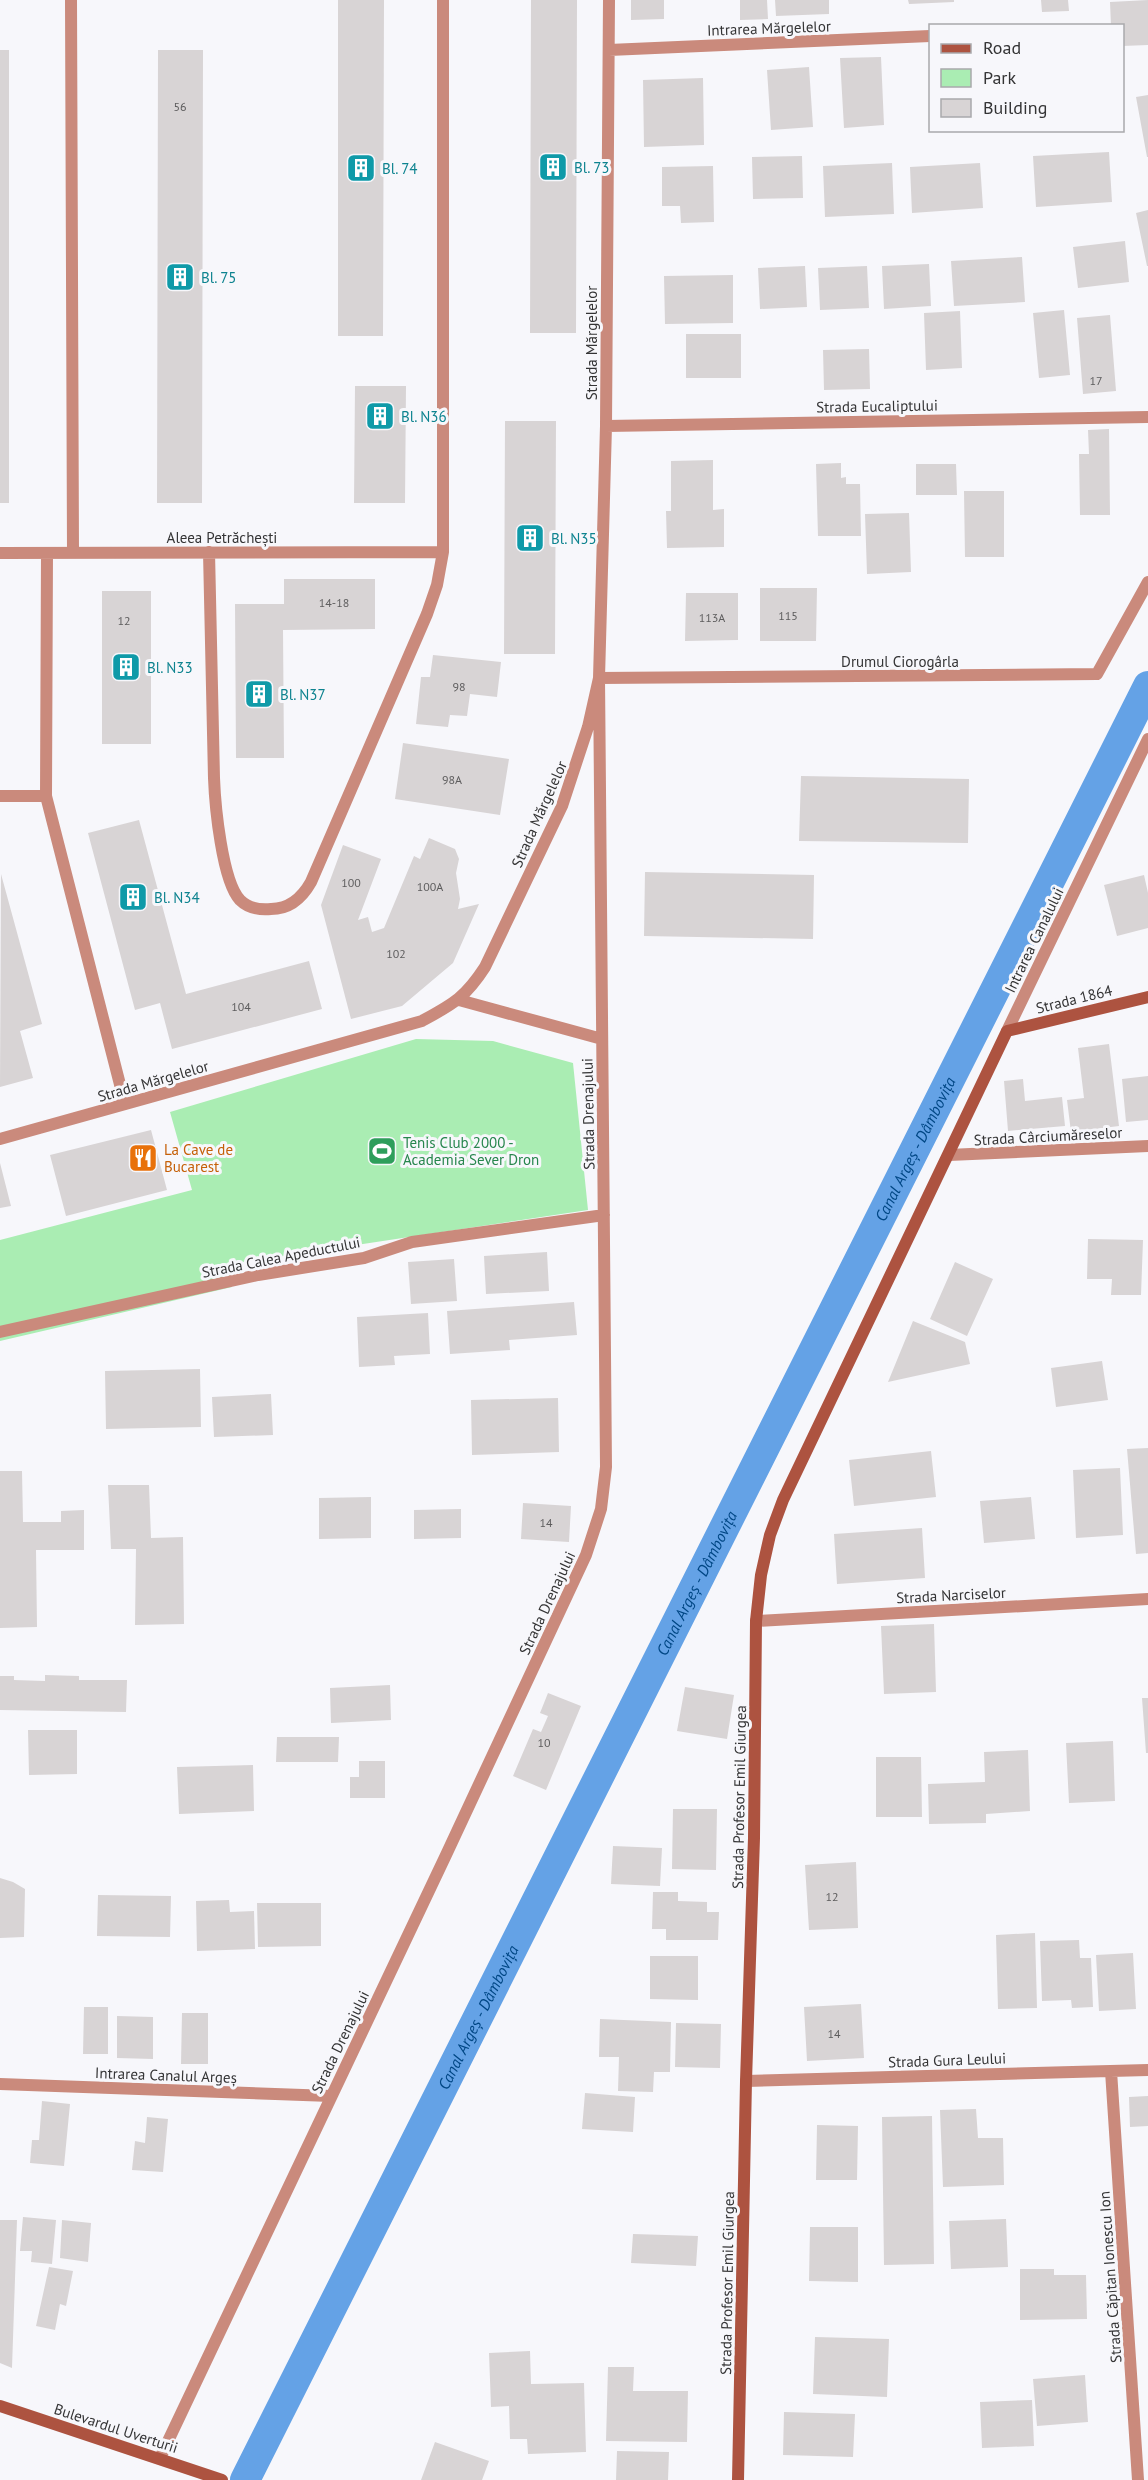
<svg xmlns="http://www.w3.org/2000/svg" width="1148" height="2480" viewBox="0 0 1148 2480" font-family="'PT Sans',sans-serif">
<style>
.green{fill:#aaedb3}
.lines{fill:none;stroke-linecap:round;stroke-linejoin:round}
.canal{stroke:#64a2e6;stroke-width:30}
.building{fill:#d8d4d5}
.street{stroke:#ca8a7c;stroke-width:12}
.secondary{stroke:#ad5340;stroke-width:12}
.labels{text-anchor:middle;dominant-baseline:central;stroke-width:6;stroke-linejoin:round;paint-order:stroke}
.number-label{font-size:12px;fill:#5d5c5d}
.street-label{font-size:15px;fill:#343435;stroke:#f7f7fb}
.culture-label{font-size:15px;fill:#0d838f;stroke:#f7f7fb;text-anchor:start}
.leisure-label{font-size:15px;fill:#27864d;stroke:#f7f7fb;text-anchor:start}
.food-label{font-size:15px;fill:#c56008;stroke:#f7f7fb;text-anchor:start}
.water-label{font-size:16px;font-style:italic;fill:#004785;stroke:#f7f7fb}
</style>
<rect width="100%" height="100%" fill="#f7f7fb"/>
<path class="green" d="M416 1039 493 1041 573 1063 588 1210 230 1264 232 1287 0 1341V1240L192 1190 170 1112Z"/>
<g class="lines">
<path class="canal" id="s1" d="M245 2480 1148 686"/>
</g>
<path class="building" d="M338 0H384L383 336H338Z
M531 0H577L576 333H530Z
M631 0H664V19L631 20Z
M740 0H767L768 19 740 20Z
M775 0H829V14L776 16Z
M908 0H954V2L909 4Z
M1041 0H1068L1069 11 1042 12Z
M1148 0V45L1122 46V26H1111L1110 2Z
M0 50H9V503H0Z
M158 50H203L202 503H157Z
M881 57 884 125 844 128 840 58Z
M809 67 813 127 771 130 767 70Z
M703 78 704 145 644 147 643 80Z
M1148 95V157H1147L1136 97Z
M1109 152 1112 202 1036 207 1033 156Z
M802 156 803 198 753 199 752 157Z
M892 163 894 214 825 217 823 166Z
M980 163 983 208 912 213 910 167Z
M713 166 714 222 681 223 680 206H662V167Z
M1148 210V266H1147L1136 213Z
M1125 241 1129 282 1078 288 1073 247Z
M1022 257 1025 302 954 306 951 261Z
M929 264 931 306 884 309 882 266Z
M805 266 807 307 760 309 758 268Z
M867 266 869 308 820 310 818 268Z
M733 275V323L665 324 664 276Z
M1064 310 1070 375 1039 378 1033 313Z
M960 311 962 368 926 370 924 313Z
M1110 315 1116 391 1083 394 1077 318Z
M686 334H741V378H686Z
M869 349 870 389 824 390 823 350Z
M355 386H406L405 503H354Z
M505 421H556L555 654H504Z
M1109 429 1110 515H1080L1079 454H1089L1088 430Z
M713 460V510L724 509V547L667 548 666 511H671V461Z
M841 463V478L846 477V484H860L861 536H818L816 464Z
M916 464H956L957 495H916Z
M964 491H1004V557H965Z
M909 513 911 572 867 574 865 514Z
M284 579H375V629L283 630 284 758H236L235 604H284Z
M760 588H817L816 641H760Z
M102 591H151V744H102Z
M686 593H738V640L685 641Z
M433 655 501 662 497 697 470 694 467 716 450 715 448 727 416 724 421 677H430Z
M403 743 509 759 500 815 395 799Z
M801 776 969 779 968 843 799 841Z
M139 820 186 994 309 961 322 1009 172 1049 160 1003 135 1010 88 833Z
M429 838 455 849 459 859 456 873 460 899 458 909 479 904 453 963 402 1006 351 1019 321 905 343 845 381 859 358 920 368 917 372 932 384 928 414 856 420 859Z
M645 872 814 875 813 939 644 936Z
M1 874 42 1024 20 1031 33 1078 0 1087Z
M1144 875 1148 893V928L1117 936 1104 885Z
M1109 1044 1119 1126 1071 1132 1067 1100 1084 1098 1078 1048Z
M1148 1076V1120L1126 1122 1122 1079Z
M1023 1079 1025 1101 1062 1097 1065 1126 1008 1131 1004 1081Z
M151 1130 167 1190 66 1216 50 1155Z
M0 1163 11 1206 0 1208Z
M1088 1239 1143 1240 1141 1295H1111L1112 1279H1087Z
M547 1252 549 1291 486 1294 484 1256Z
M454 1259 457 1301 411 1304 408 1262Z
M955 1262 993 1279 967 1336 930 1319Z
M574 1302 577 1335 509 1340 510 1350 450 1354 447 1311Z
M428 1313 430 1354 394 1356 395 1365 359 1367 357 1317Z
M913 1321 965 1342 970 1364 888 1382Z
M1102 1361 1108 1400 1056 1407 1051 1368Z
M200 1369 201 1427 106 1429 105 1371Z
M271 1394 273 1435 214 1437 212 1397Z
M558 1398 559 1452 472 1455 471 1400Z
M1148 1448V1553L1136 1554 1127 1449Z
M931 1451 936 1497 854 1506 849 1460Z
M1120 1468 1123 1535 1076 1538 1073 1470Z
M0 1471H22L23 1522H61V1511L84 1510V1550H36L37 1627 0 1628Z
M108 1485H149L151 1538 183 1537 184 1624 135 1625 136 1549H111Z
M371 1497V1538L319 1539V1498Z
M1031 1497 1035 1539 984 1543 980 1501Z
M523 1503 571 1506 569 1542 521 1539Z
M461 1509V1538L414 1539V1510Z
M922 1528 925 1578 837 1584 834 1534Z
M934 1624 936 1692 884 1694 881 1626Z
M45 1675 79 1676V1680H127L126 1712 0 1710V1676H14V1680L45 1681Z
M390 1685 391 1720 331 1723 330 1688Z
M685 1687 734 1695 727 1739 677 1731Z
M548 1693 581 1706 546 1790 513 1776 533 1729 541 1732 548 1716 540 1713Z
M1142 1698H1148V1753H1146Z
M28 1730H77V1774L29 1775Z
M277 1737H339L338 1762H276Z
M1113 1741 1115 1801 1069 1803 1066 1743Z
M1028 1750 1030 1811 986 1814V1823L929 1824 928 1784 985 1782 984 1752Z
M876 1757H921L922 1817H876Z
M359 1761H385V1798H350V1777H359Z
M253 1765 254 1811 179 1814 177 1767Z
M673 1809H717L716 1870 672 1869Z
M613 1846 662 1848 660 1886 611 1884Z
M856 1862 858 1928 809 1930 805 1865Z
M0 1878 13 1882 25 1889 24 1937 0 1938Z
M653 1892H678V1901L707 1902V1912H719L718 1940H666V1929H652Z
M98 1895 171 1896 170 1937 97 1936Z
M229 1900 230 1912 254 1911 255 1949 197 1951 196 1901Z
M257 1903H321V1946L258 1947Z
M1035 1933 1037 2008 998 2009 996 1935Z
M1079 1940 1080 1958H1091L1093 2007 1072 2008 1071 2000 1042 2001 1040 1941Z
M1133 1953 1136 2009 1099 2011 1096 1955Z
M650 1956H698V2000L650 1999Z
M861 2004 864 2058 807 2061 804 2007Z
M84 2007H108V2054H83Z
M182 2013H208V2064H181Z
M117 2016 153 2017V2059L117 2058Z
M600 2019 671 2022 670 2072H654L653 2092 618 2091 619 2057H599Z
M676 2023 721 2024 720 2068 675 2067Z
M585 2093 635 2097 633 2132 582 2129Z
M1148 2096V2126L1130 2127 1129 2097Z
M42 2101 70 2104 64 2166 30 2163 32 2140H39Z
M976 2109 978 2138H1003L1004 2185 943 2187 940 2110Z
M932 2116 934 2264 884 2265 882 2117Z
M147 2117 168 2119 163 2172 132 2170 135 2141 145 2143Z
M817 2125 858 2126 857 2180H816Z
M23 2217 56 2220 52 2264 31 2262 32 2251H20Z
M1006 2219 1008 2267 951 2269 949 2221Z
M0 2220H17L12 2368 0 2363Z
M62 2220 91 2223 88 2262 60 2258Z
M810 2227H858V2282L809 2281Z
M633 2234 698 2236 696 2266 631 2263Z
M49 2267 73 2271 66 2306 60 2304 55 2330 36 2326Z
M1020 2269H1054V2275H1086L1087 2319 1020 2320Z
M815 2337 889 2339 887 2397 813 2394Z
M530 2351 531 2384 584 2383 586 2452 528 2454 527 2439H510L509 2406 491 2407 489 2353Z
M608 2367H634L633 2391H688L687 2442 606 2441Z
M1085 2375 1088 2422 1037 2426 1033 2379Z
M1032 2400 1034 2446 982 2448 980 2402Z
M784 2412 855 2414 853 2457 783 2455Z
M435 2442 489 2461 482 2480H421Z
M617 2451 669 2452 668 2480H616Z"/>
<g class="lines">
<path class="street" d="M71 0 73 553
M609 50 930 36
M606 426 1148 417
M209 552 214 778C215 805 222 881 240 900 248 908 260 910 271 909 289 909 302 898 311 882L427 614 437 585 443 552V0
M0 553 443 552
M47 553 46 796 125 1104
M599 678 1097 674 1148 582
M0 796H46
M459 1000 602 1039
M1007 1031 1148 739
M0 1139 422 1021C453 1004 465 998 485 967L562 806 588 727 599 678 606 426 609 0
M949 1155 1148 1146
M0 1332 258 1275 364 1258 412 1242 604 1215
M756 1621 1148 1599
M1111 2071 1138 2480
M746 2081 1148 2070
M0 2084 331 2096
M160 2458 446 1855 586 1555 601 1509 606 1467 599 678"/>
<path class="secondary" d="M0 2406 222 2480
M738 2480 746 2081 754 1838 756 1621 761 1575 770 1535 783 1500 1007 1031 1148 997"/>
</g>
<defs>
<g id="building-square" transform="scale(1.5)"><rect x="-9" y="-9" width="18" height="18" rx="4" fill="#0f9aa8" stroke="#f7f7fb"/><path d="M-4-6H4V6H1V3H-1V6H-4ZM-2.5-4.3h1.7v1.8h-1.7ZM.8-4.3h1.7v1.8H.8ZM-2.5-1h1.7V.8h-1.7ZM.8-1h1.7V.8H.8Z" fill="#fff"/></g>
<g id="stadium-square" transform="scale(1.5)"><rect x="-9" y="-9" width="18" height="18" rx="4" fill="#2e9e5b" stroke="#f7f7fb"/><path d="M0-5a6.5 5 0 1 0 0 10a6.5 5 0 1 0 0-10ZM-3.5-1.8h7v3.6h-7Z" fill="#fff"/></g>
<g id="restaurant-square" transform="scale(1.5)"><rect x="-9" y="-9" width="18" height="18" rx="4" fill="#e8710a" stroke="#f7f7fb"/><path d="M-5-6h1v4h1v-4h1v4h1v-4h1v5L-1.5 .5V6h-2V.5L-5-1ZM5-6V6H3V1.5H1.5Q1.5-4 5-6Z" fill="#fff"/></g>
</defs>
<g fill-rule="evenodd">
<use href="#building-square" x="553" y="167"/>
<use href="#building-square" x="361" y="168"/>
<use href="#building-square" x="180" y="277"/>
<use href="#building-square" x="380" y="416"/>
<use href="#building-square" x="530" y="538"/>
<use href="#building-square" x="126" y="667"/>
<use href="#building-square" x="259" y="694"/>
<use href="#building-square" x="133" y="897"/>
<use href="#stadium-square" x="382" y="1151"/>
<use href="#restaurant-square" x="143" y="1158"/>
</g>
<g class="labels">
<g class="number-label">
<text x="180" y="106">56</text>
<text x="1096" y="380">17</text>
<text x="334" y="602">14-18</text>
<text x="788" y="615">115</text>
<text x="712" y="617">113A</text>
<text x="124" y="620">12</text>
<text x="459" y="686">98</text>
<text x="452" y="779">98A</text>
<text x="351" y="882">100</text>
<text x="430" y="886">100A</text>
<text x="396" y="953">102</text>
<text x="241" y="1006">104</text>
<text x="546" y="1522">14</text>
<text x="544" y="1742">10</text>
<text x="832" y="1896">12</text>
<text x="834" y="2033">14</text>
</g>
<g class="street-label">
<text transform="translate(769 28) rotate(-2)">Intrarea Mărgelelor</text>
<text transform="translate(591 343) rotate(-90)">Strada Mărgelelor</text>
<text transform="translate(877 406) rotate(-1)">Strada Eucaliptului</text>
<text x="222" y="537">Aleea Petrăchești</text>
<text x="900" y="661">Drumul Ciorogârla</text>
<text transform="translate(539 814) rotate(-66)">Strada Mărgelelor</text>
<text transform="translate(1034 940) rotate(-64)">Intrarea Canalului</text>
<text transform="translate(1074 999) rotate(-14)">Strada 1864</text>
<text transform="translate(153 1081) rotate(-16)">Strada Mărgelelor</text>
<text transform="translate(588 1114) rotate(-91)">Strada Drenajului</text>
<text transform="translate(1048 1136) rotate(-3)">Strada Cârciumăreselor</text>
<text transform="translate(281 1257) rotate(-11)">Strada Calea Apeductului</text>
<text transform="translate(951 1595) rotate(-3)">Strada Narciselor</text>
<text transform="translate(547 1603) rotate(-65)">Strada Drenajului</text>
<text transform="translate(739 1797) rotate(-89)">Strada Profesor Emil Giurgea</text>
<text transform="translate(340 2042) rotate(-64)">Strada Drenajului</text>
<text transform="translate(947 2060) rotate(-2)">Strada Gura Leului</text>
<text transform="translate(166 2075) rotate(2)">Intrarea Canalul Argeș</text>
<text transform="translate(1110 2277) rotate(-94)">Strada Căpitan Ionescu Ion</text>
<text transform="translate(727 2283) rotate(-89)">Strada Profesor Emil Giurgea</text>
<text transform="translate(116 2428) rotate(18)">Bulevardul Uverturii</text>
</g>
<g class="culture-label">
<text x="574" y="167">Bl. 73</text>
<text x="382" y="168">Bl. 74</text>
<text x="201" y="277">Bl. 75</text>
<text x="401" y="416">Bl. N36</text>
<text x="551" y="538">Bl. N35</text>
<text x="147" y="667">Bl. N33</text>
<text x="280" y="694">Bl. N37</text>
<text x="154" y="897">Bl. N34</text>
</g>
<g class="leisure-label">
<text x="403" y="1142">Tenis Club 2000 -<tspan x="403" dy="17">Academia Sever Dron</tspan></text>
</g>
<g class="food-label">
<text x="164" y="1149">La Cave de<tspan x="164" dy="17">Bucarest</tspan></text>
</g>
<g class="water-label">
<text stroke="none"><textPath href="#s1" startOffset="1490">Canal Argeș - Dâmbovița</textPath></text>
<text stroke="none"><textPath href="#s1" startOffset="1004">Canal Argeș - Dâmbovița</textPath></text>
<text stroke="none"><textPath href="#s1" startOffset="518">Canal Argeș - Dâmbovița</textPath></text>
</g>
</g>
<rect x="929" y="24" width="195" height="108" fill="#f7f7fb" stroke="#a9a9ac" stroke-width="1.5"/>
<rect x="941" y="44" width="30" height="9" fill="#ad5340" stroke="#a9a9ac" stroke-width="1.5"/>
<text x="983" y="54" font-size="18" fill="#343435">Road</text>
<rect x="941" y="69" width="30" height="18" fill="#aaedb3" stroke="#a9a9ac" stroke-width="1.5"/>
<text x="983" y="84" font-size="18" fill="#343435">Park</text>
<rect x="941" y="99" width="30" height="18" fill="#d8d4d5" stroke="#a9a9ac" stroke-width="1.5"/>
<text x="983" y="114" font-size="18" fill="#343435">Building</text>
</svg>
